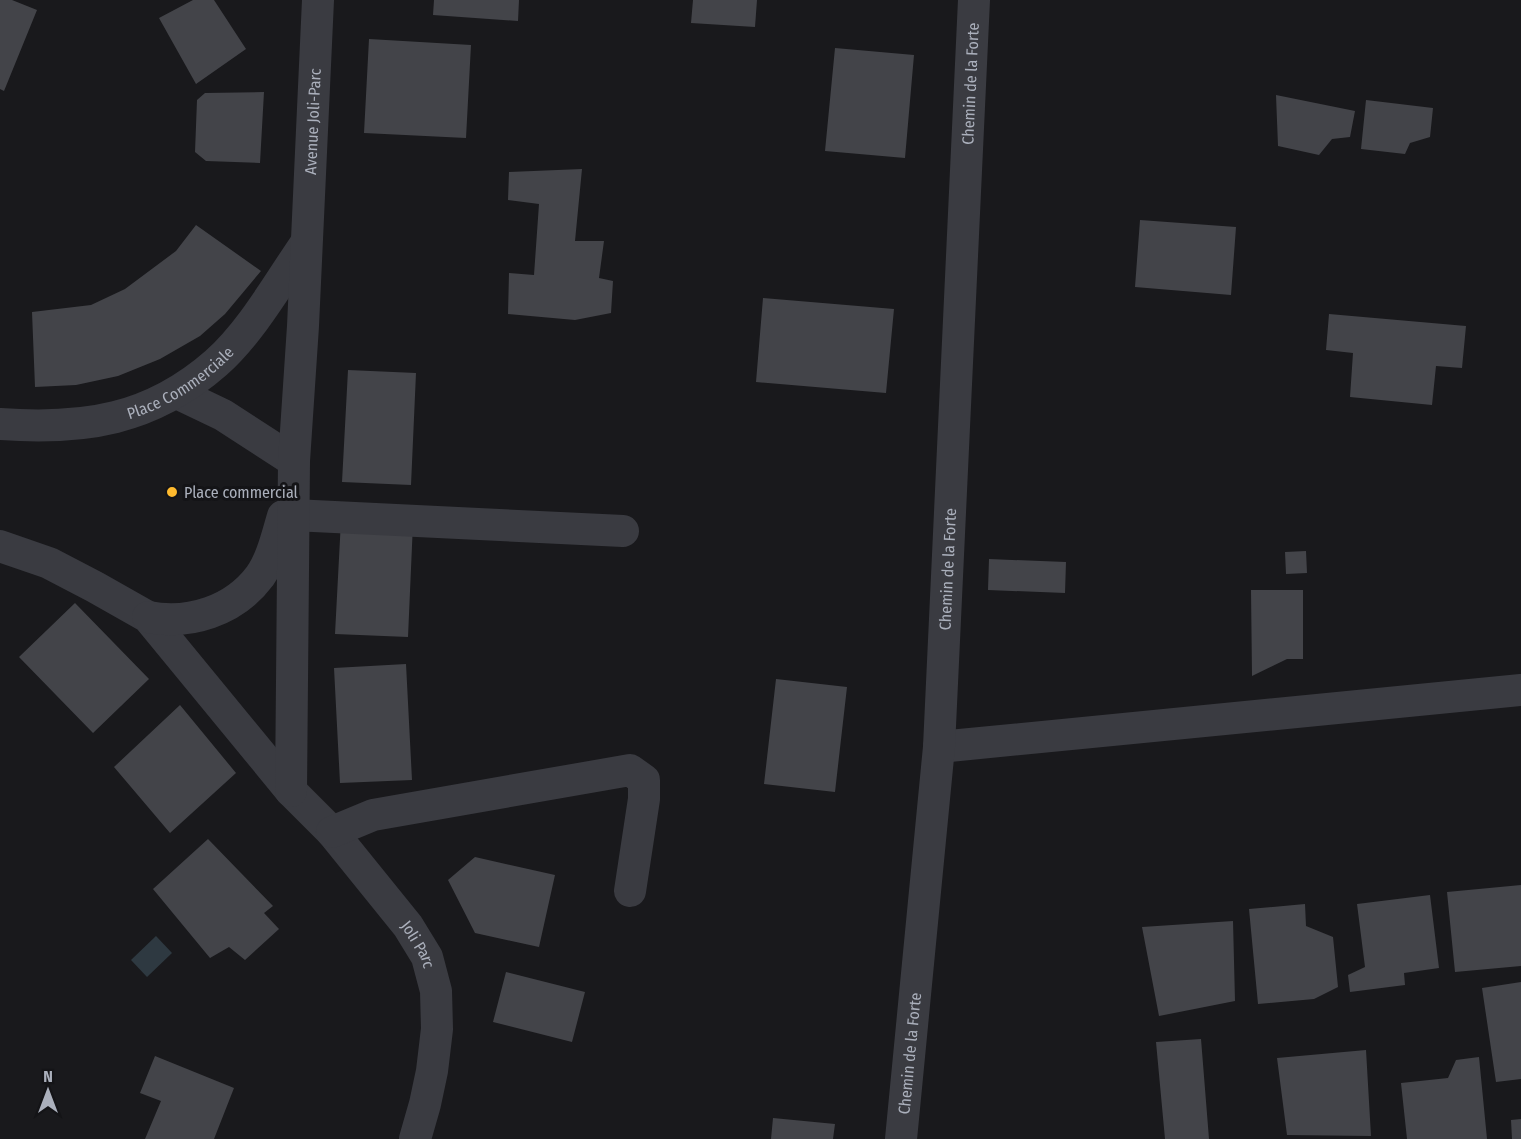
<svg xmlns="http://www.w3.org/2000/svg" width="1521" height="1139" viewBox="0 0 1521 1139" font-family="'Fira Sans Condensed',sans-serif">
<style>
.water{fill:#2e3941}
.building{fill:#434449}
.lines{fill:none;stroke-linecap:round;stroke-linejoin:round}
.minor{stroke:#3a3b41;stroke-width:32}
.poi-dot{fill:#ffba2e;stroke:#141417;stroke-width:2}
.labels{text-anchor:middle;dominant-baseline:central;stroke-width:6;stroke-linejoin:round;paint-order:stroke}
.street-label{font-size:16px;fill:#abb0bc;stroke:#141417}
.poi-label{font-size:16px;fill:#abb0bc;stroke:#141417;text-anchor:start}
</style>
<rect width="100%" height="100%" fill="#19191c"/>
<path class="water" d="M156 936 172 953 147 977 131 960Z"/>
<path class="building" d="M0 0H12L37 10 4 91 0 89Z
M193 0H214L246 49 196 84 159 18Z
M434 0H519L518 21 433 15Z
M693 0H757L755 27 691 23Z
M369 39 471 45 466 138 364 133Z
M835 48 914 55 905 158 825 151Z
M264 92 260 163 206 161 195 152 197 100 205 93Z
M1276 95 1355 111 1350 137 1332 139 1319 155 1278 146Z
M1366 100 1433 108 1430 137 1410 143 1405 154 1361 149Z
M582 169 575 241H604L599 278 613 281 611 313 575 320 508 314 509 273 534 275 539 204 508 200 509 172Z
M1140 220 1236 227 1231 295 1135 287Z
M196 225 261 271 225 314 200 336 160 359 118 376 76 385 35 387 32 312 91 305 125 289 176 251Z
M763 298 894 309 886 393 756 382Z
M1329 314 1466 326 1462 368 1436 366 1432 405 1350 397 1353 353 1326 350Z
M348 370 416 373 411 485 342 482Z
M341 520 413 523 408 637 335 634Z
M1306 551 1307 573 1286 574 1285 552Z
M989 559 1066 562 1065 593 988 590Z
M1251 590H1303V659H1287L1252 676Z
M75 603 149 679 93 733 19 657Z
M406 664 412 780 340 783 334 668Z
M776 679 847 687 835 792 764 784Z
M180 705 236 773 170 833 114 767Z
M208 839 273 906 264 913 279 929 245 960 229 947 210 958 153 889Z
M475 857 555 875 539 947 475 933 448 880Z
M1521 885V966L1455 972 1447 892Z
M1430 895 1439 968 1404 973 1405 985 1350 992 1348 975 1365 967 1357 904Z
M1305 904 1306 926 1333 937 1338 987 1314 999 1258 1004 1249 909Z
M1233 921 1235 1001 1159 1016 1142 927Z
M506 972 585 992 572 1042 493 1022Z
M1521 982V1079L1496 1082 1482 988Z
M1201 1039 1209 1139H1165L1156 1042Z
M1366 1050 1371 1136 1287 1135 1277 1058Z
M155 1056 234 1088 214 1139H145L161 1101 140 1093Z
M1479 1057 1487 1139H1407L1401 1083 1448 1078 1456 1060Z
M773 1118 835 1124 833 1139H771Z
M1521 1119V1139H1512L1511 1120Z"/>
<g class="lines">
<g class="minor">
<path d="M177 393 223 415 294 461"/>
<path id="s1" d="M0 424C84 430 151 420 216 363 252 331 279 282 306 243"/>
<path d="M293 515 623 531"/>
<path id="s2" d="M0 546 49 563 95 587 148 617 291 791 332 832 408 926 427 957 436 991 437 1029 432 1071 425 1104 415 1139"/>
<path d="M148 617C189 625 234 611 260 576 272 559 277 536 283 516"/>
<path d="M939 747 1521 690"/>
<path id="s3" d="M291 791 294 461 303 326 318 0"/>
<path d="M332 832 373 815 630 770 644 780V799L630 891"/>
<path id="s4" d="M901 1139 939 747 974 0"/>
</g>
</g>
<circle class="poi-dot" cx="172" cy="492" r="6"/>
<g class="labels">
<g class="street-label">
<text stroke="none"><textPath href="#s4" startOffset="1058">Chemin de la Forte</textPath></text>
<text stroke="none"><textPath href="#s3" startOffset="670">Avenue Joli-Parc</textPath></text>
<text stroke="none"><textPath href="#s1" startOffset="190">Place Commerciale</textPath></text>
<text stroke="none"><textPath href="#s4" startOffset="572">Chemin de la Forte</textPath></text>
<text stroke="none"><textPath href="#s2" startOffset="590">Joli Parc</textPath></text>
<text stroke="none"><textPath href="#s4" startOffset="86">Chemin de la Forte</textPath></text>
</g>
<g class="poi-label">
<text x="184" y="492">Place commercial</text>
</g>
</g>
<g transform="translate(48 1091)" stroke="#141417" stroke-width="4.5" paint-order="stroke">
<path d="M0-4.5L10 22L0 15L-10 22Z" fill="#abb0bc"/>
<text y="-9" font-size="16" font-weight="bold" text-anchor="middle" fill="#abb0bc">N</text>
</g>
</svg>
